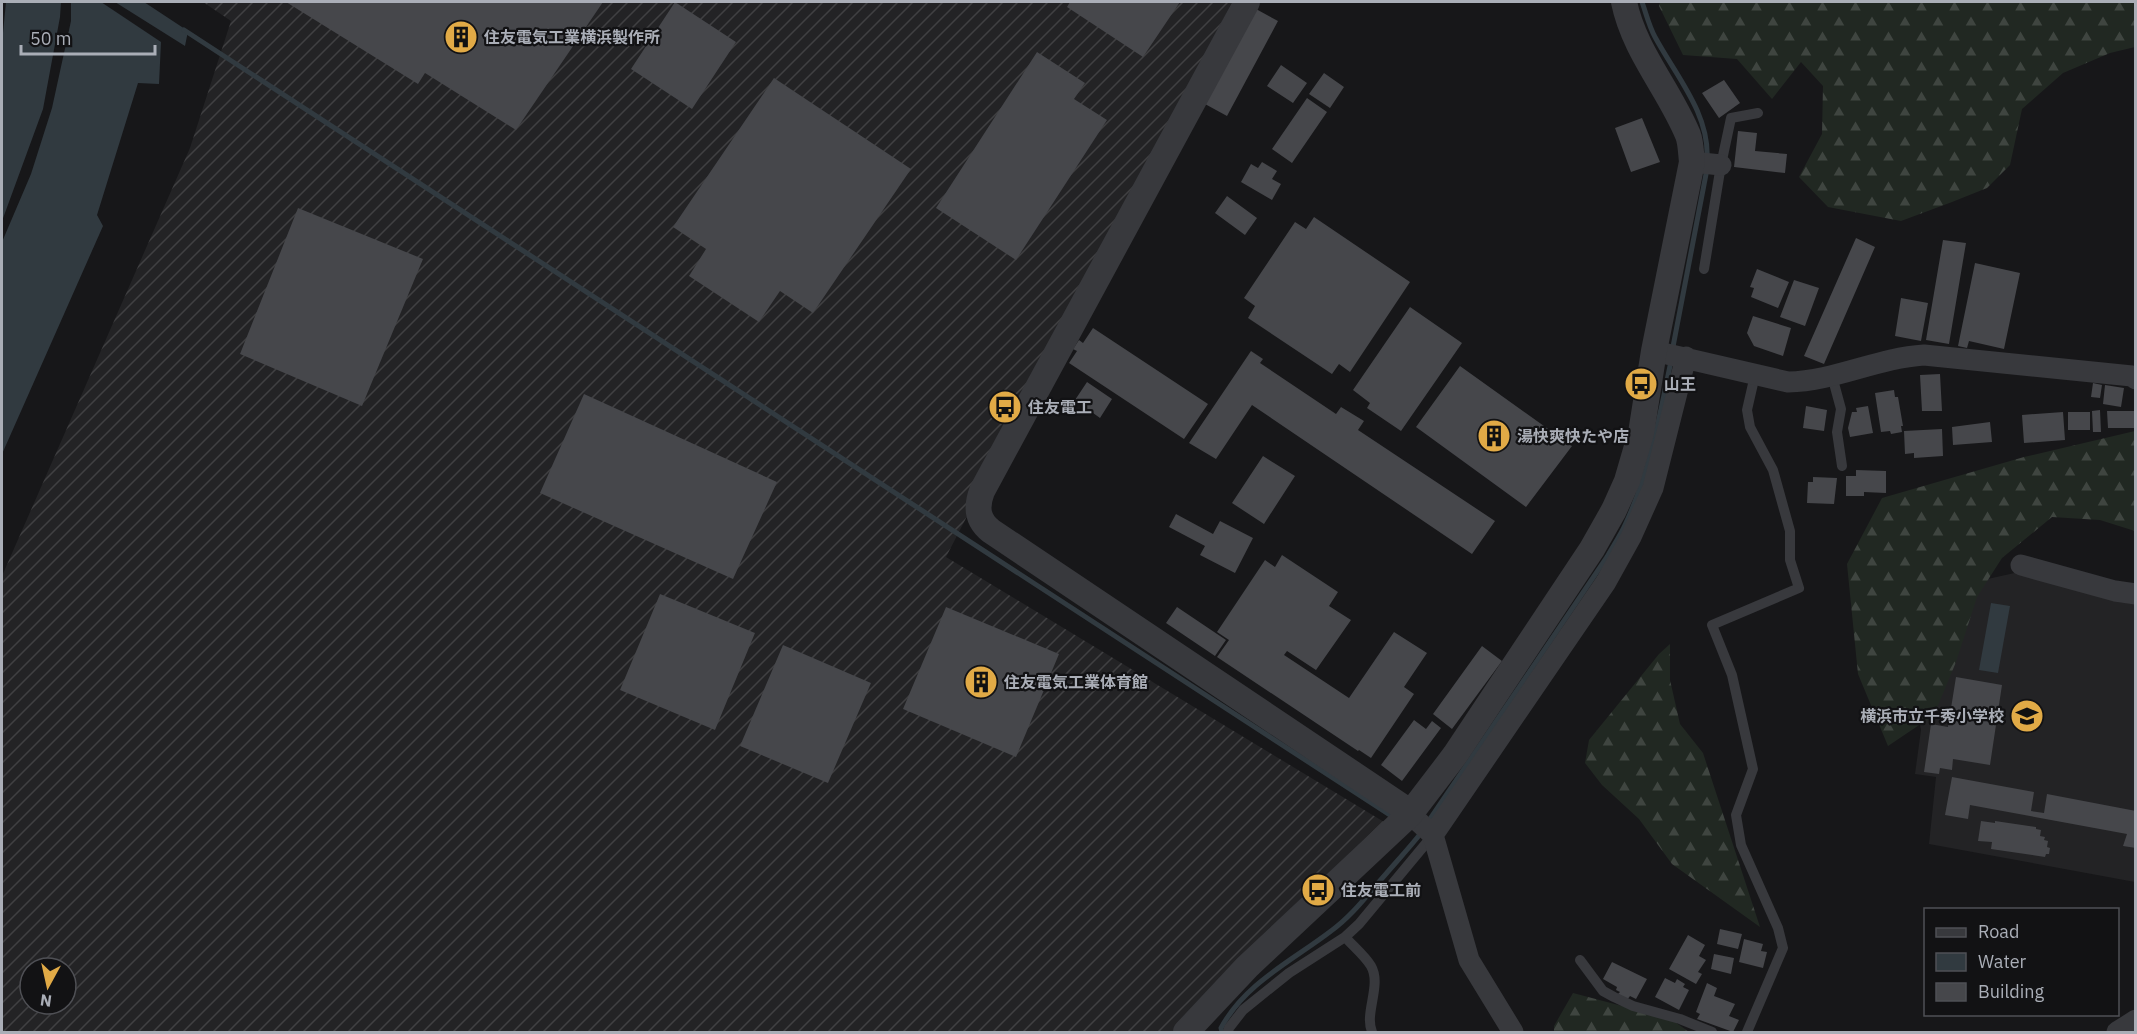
<svg xmlns="http://www.w3.org/2000/svg" width="2137" height="1034" viewBox="0 0 2137 1034" font-family="'IBM Plex Sans','Noto Sans JP',sans-serif">
<style>
.built{fill:#232325}
.industrial{fill:url(#industrial-furrows);fill-rule:evenodd}
.forest{fill:url(#forest-firs)}
.water{fill:#313a40}
.lines{fill:none;stroke-linecap:round;stroke-linejoin:round}
.stream{stroke:#313a40;stroke-width:5}
.building{fill:#46474b}
.service{stroke:#38393d;stroke-width:10}
.minor{stroke:#38393d;stroke-width:21}
.tertiary{stroke:#38393d;stroke-width:26}
.labels{text-anchor:middle;dominant-baseline:central;stroke-width:4.5;stroke-linejoin:round;paint-order:stroke}
.poi-label{font-size:16px;font-weight:bold;fill:#aaaeb7;stroke:#121214;text-anchor:start}
</style>
<defs>
<pattern id="industrial-furrows" width="10" height="10" patternUnits="userSpaceOnUse" patternTransform="scale(1.5)"><rect width="10" height="10" fill="#232325"/><path d="M-1 1l2-2M0 10L10 0M9 11l2-2" fill="none" stroke="#404042"/></pattern>
<pattern id="forest-firs" width="22" height="20" patternUnits="userSpaceOnUse" patternTransform="scale(1.5)"><rect width="22" height="20" fill="#212822"/><path d="M5 1l3.5 6h-7zM16 11l3.5 6h-7z" fill="#3f4540"/></pattern>
</defs>
<rect width="100%" height="100%" fill="#171719"/>
<path class="built" d="M2019 572 2118 602 2135 604V882L1929 844 1936 777 1915 774 1921 730 1915 701 1974 582Z"/>
<path class="industrial" d="M203 2H1232L946 557 1389 825 1172 1032H2V576L190 148 231 21ZM30 968H66V1004H30Z"/>
<path class="forest" d="M1660 2H2135V47L2110 53 2063 73 2022 109 2010 165 1987 188 1952 202 1901 221 1828 207 1799 177 1822 134 1823 86 1801 62 1772 99 1737 59 1683 55 1659 6Z
M2135 431V531L2100 520 2052 517 2002 558 1977 597 1956 662 1934 715 1888 746 1858 674 1847 564 1882 498 2024 457Z
M1670 644V680L1680 724 1703 753 1760 927 1672 864 1639 819 1602 785 1585 763 1589 740 1659 654Z
M1573 993 1671 1019 1689 1032H1554V1026Z"/>
<path class="water" d="M6 2H61L60 17 43 109 2 221V43Z
M71 2H101L161 42 159 84 138 83 97 215 103 226 2 454V242L31 174 52 108 71 21Z
M115 2H144L188 31 185 46Z
M1991 603 2010 606 1998 673 1979 670Z"/>
<g class="lines">
<path class="stream" d="M1642 2C1646 13 1649 26 1655 37 1676 76 1710 114 1707 160
M184 30 1396 819
M1672 352 1707 169
M1428 822 1607 557C1613 546 1620 536 1625 525 1649 474 1660 415 1671 361
M1222 1032 1221 1028C1245 983 1292 961 1331 931 1352 916 1368 894 1385 875 1397 861 1410 847 1421 833"/>
</g>
<path class="building" d="M286 2H603L516 130 425 73 418 84Z
M675 2 736 42 692 109 631 69Z
M1070 2H1180L1143 57 1067 7Z
M1256 9 1278 21 1227 116 1205 104Z
M1037 52 1085 83 1074 99 1107 120 1016 260 936 208Z
M1281 65 1307 83 1293 103 1267 86Z
M1324 73 1344 87 1330 108 1309 94Z
M774 78 911 169 813 313 780 291 759 322 689 276 706 249 673 227Z
M1724 80 1740 103 1719 118 1702 93Z
M1307 98 1327 112 1292 163 1272 149Z
M1642 118 1660 162 1631 172 1615 128Z
M1738 131 1757 133 1755 151 1787 154 1785 173 1734 167Z
M1262 162 1277 171 1272 179 1281 184 1272 200 1241 182 1251 164 1258 168Z
M1227 196 1257 218 1245 235 1215 213Z
M298 208 423 259 362 406 240 354Z
M1314 217 1410 282 1350 372 1339 364 1332 374 1248 318 1255 306 1244 298 1295 222 1306 229Z
M1856 238 1875 247 1824 364 1804 356Z
M1943 240 1966 243 1949 344 1926 340Z
M1975 263 2020 273 2004 349 1969 341 1967 348 1958 346Z
M1757 269 1789 282 1778 308 1751 297 1754 288 1750 287Z
M1794 280 1819 288 1805 326 1780 317Z
M1901 298 1928 303 1921 341 1895 336Z
M1410 307 1462 343 1401 431 1367 408 1370 403 1353 390Z
M1753 316 1791 328 1783 356 1754 346 1747 333Z
M1093 328 1208 404 1184 439 1069 363 1077 351 1073 349 1079 340 1083 343Z
M1251 351 1263 359 1260 363 1336 414 1341 407 1364 421 1358 430 1495 521 1472 554 1252 405 1216 459 1189 443Z
M1460 366 1572 446 1526 507 1416 427Z
M1940 374 1942 411H1922L1920 375Z
M1087 382 1112 399 1100 418 1075 400Z
M2093 383 2102 385 2100 398 2091 397Z
M2105 385 2124 388 2121 407 2103 404Z
M1894 390 1895 397H1898L1903 426H1901L1902 432 1891 434 1890 431 1881 432 1875 393Z
M584 394 777 482 733 579 540 493Z
M1806 406 1827 410 1824 431 1803 428Z
M1868 406 1873 433 1850 437 1848 428 1852 412H1857L1856 408Z
M2100 410 2101 432H2093L2092 411Z
M2107 411H2136V428H2108Z
M2063 412 2065 440 2024 443 2022 415Z
M2068 412H2090V430H2068Z
M1990 422 1992 442 1953 445 1952 427Z
M1942 429 1943 456 1914 458V453L1905 454 1904 431Z
M1263 456 1295 476 1264 524 1232 503Z
M1856 470 1886 471V493L1864 492V496H1846V476H1856Z
M1813 477 1837 478 1834 504 1807 503 1808 482H1813Z
M1176 514 1213 534 1220 521 1253 538 1235 573 1200 555 1205 546 1169 527Z
M1282 555 1338 592 1329 606 1351 620 1316 670 1287 651 1284 655 1349 698 1394 632 1427 653 1404 687 1414 694 1371 758 1359 750 1358 751 1217 657 1229 640 1217 632 1265 560 1275 567Z
M660 594 755 633 715 730 620 690Z
M946 607 1059 654 1016 757 903 709Z
M1177 607 1226 640 1215 656 1166 623Z
M783 645 871 683 828 783 740 746Z
M1482 646 1502 661 1452 729 1433 714Z
M1956 677 2002 685 1990 765 1953 759 1952 770 1940 768 1939 774 1924 772 1931 724 1948 727Z
M1414 720 1426 729 1432 721 1441 728 1402 781 1381 765Z
M1952 777 2034 792 2031 811 2044 813 2047 794 2136 811V848L2123 846 2127 834 1970 805 1968 819 1945 815Z
M1981 821 1995 823V821L2036 827V829L2041 830 2040 836 2045 837 2044 840 2048 841 2047 847 2050 848 2049 854H2046L2045 857 1991 849 1992 842 1978 841Z
M1720 929 1742 934 1738 949 1717 944Z
M1688 935 1705 945 1699 956 1706 960 1698 972 1702 974 1696 984 1669 969Z
M1744 939 1763 944 1761 951 1767 952 1763 968 1739 962Z
M1714 954 1734 958 1731 974 1711 969Z
M1612 962 1647 979 1636 999 1630 996 1627 1000 1618 994 1620 992 1616 990 1617 987 1603 979Z
M1665 978 1675 983 1677 979 1685 984 1683 987 1689 990 1679 1010 1655 997Z
M1707 983 1717 988 1714 996 1735 1004 1729 1016 1739 1020 1733 1032 1697 1019 1700 1014 1696 1012Z"/>
<g class="lines">
<path class="service" d="M1704 269 1721 165 1731 118 1758 113
M1832 376 1841 409 1837 432 1842 466
M1345 937C1353 946 1365 956 1371 966 1382 985 1364 1013 1372 1032
M1580 960 1603 991 1614 997 1633 1006 1680 1019 1712 1032
M1228 1032 1229 1028 1243 1010 1289 973 1345 937 1359 924 1433 835
M1747 1032 1783 948 1778 928 1741 845 1736 815 1753 769 1732 675 1712 625 1799 588 1790 560V531L1773 470 1750 427 1747 410 1755 375"/>
<path class="minor" d="M1692 162 1721 165
M1654 351 1788 382C1835 381 1877 358 1924 355L2132 376 2136 379
M2021 565 2115 591 2136 594
M1410 814 1433 835 1469 960 1513 1032
M1433 835 1606 582 1631 537 1653 488 1686 357
M2117 1032 2136 1020"/>
<path class="tertiary" d="M1247 2 982 491C976 507 977 520 991 531L1401 806 1410 814
M1186 1032 1247 967 1410 814 1455 755 1592 549 1614 510 1627 481 1641 433 1654 351 1692 162C1691 154 1691 143 1688 135 1669 89 1634 51 1624 2"/>
</g>
<defs>
<g id="building-disc" transform="scale(1.725)"><circle r="9.5" fill="#e1aa46" stroke="#121214"/><path d="M-4-6H4V6H1V3H-1V6H-4ZM-2.5-4.3h1.7v1.8h-1.7ZM.8-4.3h1.7v1.8H.8ZM-2.5-1h1.7V.8h-1.7ZM.8-1h1.7V.8H.8Z" fill="#111"/></g>
<g id="bus-disc" transform="scale(1.725)"><circle r="9.5" fill="#e1aa46" stroke="#121214"/><path d="M-5-6H5V4H4V6H2V4H-2V6H-4V4H-5ZM-3.5-4V0h7V-4ZM-3.5 1.2v1.5H-2V1.2ZM2 1.2v1.5H3.5V1.2Z" fill="#111"/></g>
<g id="school-disc" transform="scale(1.725)"><circle r="9.5" fill="#e1aa46" stroke="#121214"/><path d="M0-5L7-2L0 1L-7-2ZM-4 1L0 2.5L4 1V4Q0 6-4 4Z" fill="#111"/></g>
</defs>
<g fill-rule="evenodd">
<use href="#building-disc" x="461" y="37"/>
<use href="#bus-disc" x="1641" y="384"/>
<use href="#bus-disc" x="1005" y="407"/>
<use href="#building-disc" x="1494" y="436"/>
<use href="#building-disc" x="981" y="682"/>
<use href="#school-disc" x="2027" y="716"/>
<use href="#bus-disc" x="1318" y="890"/>
</g>
<g class="labels">
<g class="poi-label">
<text x="484" y="37">住友電気工業横浜製作所</text>
<text x="1664" y="384">山王</text>
<text x="1028" y="407">住友電工</text>
<text x="1517" y="436">湯快爽快たや店</text>
<text x="1004" y="682">住友電気工業体育館</text>
<text x="2004" y="716" text-anchor="end">横浜市立千秀小学校</text>
<text x="1341" y="890">住友電工前</text>
</g>
</g>
<rect width="2137" height="1034" fill="none" stroke="#aaaeb7" stroke-width="6"/>
<rect x="1924" y="908" width="195" height="108" fill="#121214" stroke="#4f5055" stroke-width="1.5"/>
<rect x="1936" y="928" width="30" height="9" fill="#38393d" stroke="#4f5055" stroke-width="1.5"/>
<text x="1978" y="938" font-size="18" fill="#aaaeb7">Road</text>
<rect x="1936" y="953" width="30" height="18" fill="#313a40" stroke="#4f5055" stroke-width="1.5"/>
<text x="1978" y="968" font-size="18" fill="#aaaeb7">Water</text>
<rect x="1936" y="983" width="30" height="18" fill="#46474b" stroke="#4f5055" stroke-width="1.5"/>
<text x="1978" y="998" font-size="18" fill="#aaaeb7">Building</text>
<g transform="translate(48 986) rotate(188)"><circle r="28" fill="#121214" stroke="#4f5055" stroke-width="1.5"/>
<path d="M0-4.5L10 22L0 15L-10 22Z" fill="#e1aa46"/>
<text y="-9" font-size="16" font-weight="bold" text-anchor="middle" fill="#aaaeb7">N</text>
</g>
<path d="M21 45v9h134v-9" fill="none" stroke="#aaaeb7" stroke-width="3"/>
<text x="30" y="45" font-size="18" fill="#aaaeb7" stroke="#121214" stroke-width="4.5" paint-order="stroke">50 m</text>
</svg>
